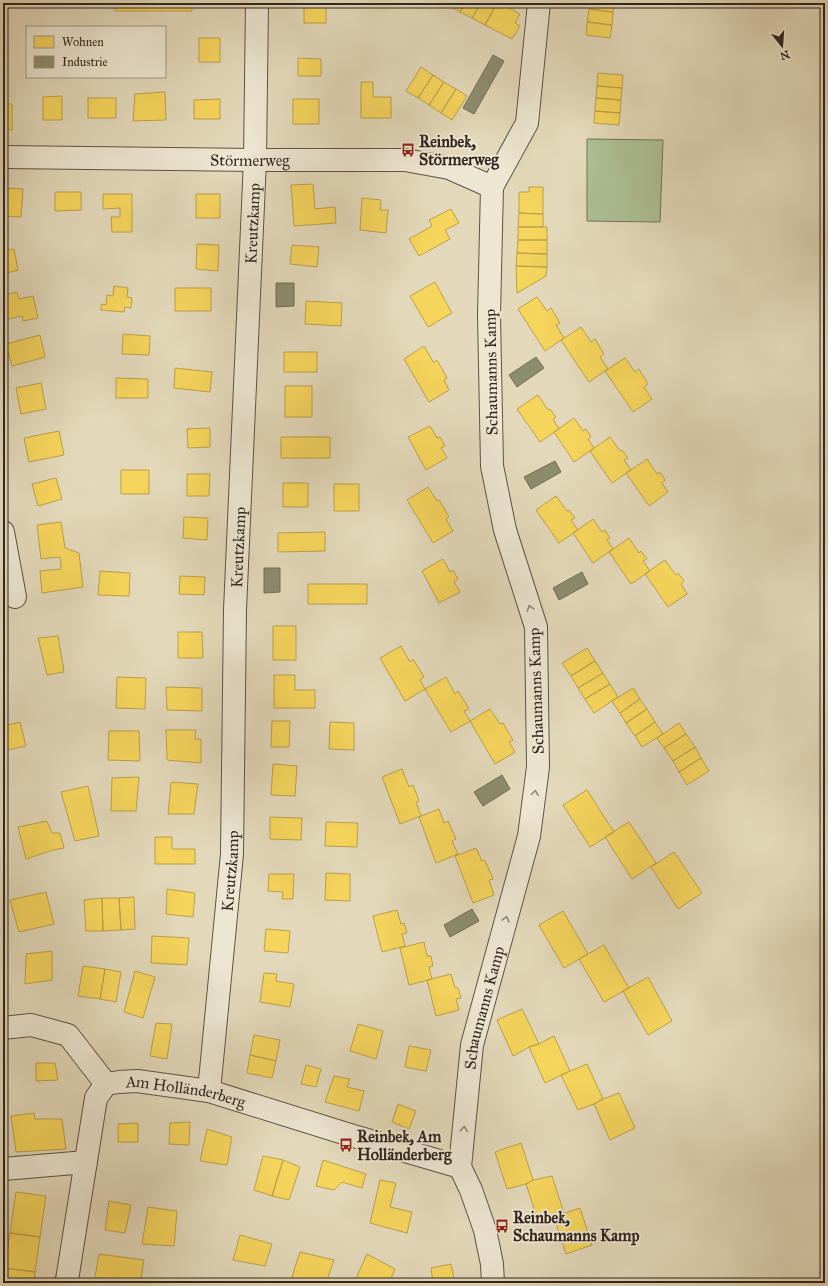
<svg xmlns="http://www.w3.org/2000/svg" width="828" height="1286" viewBox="0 0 828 1286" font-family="'IM FELL Great Primer',serif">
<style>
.green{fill:#adc095;stroke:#6e735a}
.homes{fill:#f6d55c;stroke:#bba04a}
.industry{fill:#8c8c6e;stroke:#706d56}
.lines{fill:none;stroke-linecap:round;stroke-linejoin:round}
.minor-casing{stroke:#5d5346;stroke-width:24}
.minor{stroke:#ede6d2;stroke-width:22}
.oneway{stroke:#8e8678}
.labels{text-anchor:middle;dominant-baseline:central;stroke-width:4;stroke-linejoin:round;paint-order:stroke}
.poi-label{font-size:16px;font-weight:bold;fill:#30261f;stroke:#ede6d2;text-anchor:start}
.street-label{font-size:16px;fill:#30261f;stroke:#ede6d2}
</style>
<rect width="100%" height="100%" fill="#e3d9ba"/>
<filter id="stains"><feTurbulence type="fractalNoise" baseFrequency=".005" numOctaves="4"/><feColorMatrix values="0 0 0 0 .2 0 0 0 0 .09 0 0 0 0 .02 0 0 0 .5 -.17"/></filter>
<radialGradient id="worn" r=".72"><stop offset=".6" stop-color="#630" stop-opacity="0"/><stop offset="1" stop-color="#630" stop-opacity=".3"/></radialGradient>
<path class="green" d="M587 139 663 140 660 222 587 221Z"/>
<path class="homes" d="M115 3H232V7H192V11H115Z
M294 3H326V23H304V5H294Z
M449 3H465L460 12 448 5Z
M465 3H481L472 18 460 12Z
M481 3H497L485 25 472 18Z
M497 3H500L520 14 515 23 520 26 512 39 485 25Z
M590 3H615L613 12 589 9Z
M589 9 613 12 612 25 587 22Z
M587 22 612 25 610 38 586 35Z
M199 38H220V62H199Z
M298 58 321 59V76H298Z
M421 67 433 75 418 98 406 91Z
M598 73 623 75 622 88 597 86Z
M433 75 444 82 429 105 418 98Z
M361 82H373V97H391V118H361Z
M444 82 456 89 441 113 429 105Z
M597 86 622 88 621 100 596 98Z
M456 89 467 96 452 120 441 113Z
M165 92 166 120 133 121 135 94Z
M62 96V120H43V97Z
M88 98H116V118H88Z
M596 98 621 100 620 113 595 111Z
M220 99V119H194V100Z
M293 99H319V124H293Z
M3 104H12V130H3Z
M595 111 620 113 619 125 594 123Z
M313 184 315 209 335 207 336 223 294 226 291 185Z
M529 187H543V214L519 213V192H529Z
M3 188 23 189 21 217 3 216Z
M55 192H81V210L55 211Z
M103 194H132V232H112L111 217H120V208L103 209Z
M196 194H220V218H196Z
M362 198 381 200 380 210H388L386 233 360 230Z
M451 209 459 223 445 230 450 239 419 256 409 239 432 226 429 220Z
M519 213 543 214V227H518Z
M518 227H547V240H518Z
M518 240H547V254L517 253Z
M197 244 219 245 218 271 196 269Z
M292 245 319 247 317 267 290 264Z
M14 249 18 270 3 274V251Z
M517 253 547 254V267L516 266Z
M516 266 547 267 546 276 517 293Z
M435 282 452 313 428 327 410 296Z
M114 286 128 288 127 297 132 298 131 308 125 307 124 312 101 310V304L106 305 107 295 113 296Z
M175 288H211V311H175Z
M17 292 19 299 33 296 38 318 23 321 22 316 4 320 3 302H6L4 295Z
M537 297 547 311 551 308 560 323 556 325 564 338 545 351 518 309Z
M306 301 342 303 341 326 305 324Z
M581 327 591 342 595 339 604 354 600 357 608 369 589 382 561 340Z
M123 334 150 336 149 355 122 354Z
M40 335 45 357 12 366 6 344Z
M424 346 434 363 437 360 447 378 444 380 449 390 429 402 404 359Z
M284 352H317V372H284Z
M625 358 635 372 639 369 648 384 644 387 652 399 633 412 605 371Z
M175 368 212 372 210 392 174 388Z
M116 378 148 379V398H116Z
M41 383 46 409 21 414 16 388Z
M285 386H312V417H285Z
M538 395 548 410 550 409 556 417 553 419 559 429 540 442 517 409Z
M574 418 583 431 586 429 591 437 588 439 594 448 574 462 554 432Z
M430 426 437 438 440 437 445 446 441 448 447 458 426 470 408 437Z
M210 428V447L188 448 187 429Z
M59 431 64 455 29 462 24 438Z
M281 437H330V458H281Z
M610 437 620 451 622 450 628 458 624 460 631 470 612 483 590 451Z
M647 459 657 474 660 472 665 480 662 483 668 492 649 506 626 473Z
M121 470H149V494H121Z
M187 474H210L209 496H187Z
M56 478 62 499 38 506 32 484Z
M283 483H308V507H283Z
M334 484H359V511H334Z
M428 487 437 501 439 500 449 517 446 519 453 531 433 543 407 500Z
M556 496 567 511 569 510 575 518 571 520 578 530 559 543 536 510Z
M184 517 208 518 207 540 183 538Z
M593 519 602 532 605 530 610 538 607 540 613 549 593 563 573 533Z
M61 522 65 548 79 553 83 587 42 593 40 571 61 569 60 557 41 559 37 525Z
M325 532V551L278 552V533Z
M629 538 639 553 641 551 647 559 643 561 650 571 631 584 609 552Z
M443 559 450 572 453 570 458 579 454 582 460 592 439 603 422 571Z
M665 560 676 575 678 573 684 581 681 584 687 594 668 607 645 574Z
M100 571 130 573 129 596 98 595Z
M180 576 205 577 204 595 179 594Z
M308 584H367V604H308Z
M273 626H296V660H273Z
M178 632H202L203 658H178Z
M58 636 64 672 47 675 38 638Z
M401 646 410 662 413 659 424 677 420 680 425 689 405 701 380 658Z
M587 648 595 661 571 676 562 663Z
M595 661 603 673 578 688 571 676Z
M603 673 610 684 585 699 578 688Z
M274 675H295V690H315V708H274Z
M117 677 146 678 145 709 116 708Z
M446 677 455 694 458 691 469 709 464 711 470 721 451 732 425 689Z
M610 684 618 697 594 713 585 699Z
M166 687 202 688V711L167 710Z
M633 688 640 699 620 713 612 701Z
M640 699 647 709 626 723 620 713Z
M490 709 500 724 503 723 513 740 509 742 515 752 495 764 470 721Z
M647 709 655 722 635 736 626 723Z
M272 721H290L289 747H271Z
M20 722 26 746 3 751V726Z
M330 722 354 723V750L329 749Z
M655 722 663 734 642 747 635 736Z
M679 723 686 734 664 748 657 738Z
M166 730H196L195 739H201V763L167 760Z
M109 731H139L140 761 108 760Z
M686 734 695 747 673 761 664 748Z
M695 747 701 758 679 772 673 761Z
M701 758 709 771 687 785 679 772Z
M273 764 297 766 295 796 271 795Z
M402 769 409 787 413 785 419 801 416 802 421 816 400 824 382 777Z
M139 777 136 811H111L112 778Z
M171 782 198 784 194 814H168Z
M88 786 99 836 75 841 61 792Z
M587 790 614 832 590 847 563 805Z
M439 809 444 823 448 821 456 839 452 841 458 854 436 863 419 817Z
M270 817 302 818 301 840 270 839Z
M47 821 52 833H60L64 848 53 850 26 859 18 827Z
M326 822 358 823 357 847 325 846Z
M629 822 656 863 632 879 605 837Z
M155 837H172V849H195V864H155Z
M476 848 482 861 485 860 493 879 489 880 494 895 473 903 455 856Z
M674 852 702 893 678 909 651 867Z
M326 873 350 874V901L325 900Z
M269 874H294L293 899H282L283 892 268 891Z
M167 889 195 893 193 917 166 914Z
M46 892 54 924 19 932 10 900Z
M134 897 135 929 121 930 119 898Z
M102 898 103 931H86L84 900Z
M102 898H119L121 930 103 931Z
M397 910 401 924 404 923 407 933 402 934 405 946 382 952 373 916Z
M563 911 588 954 564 968 539 925Z
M266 929 290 931 288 953 264 951Z
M152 936 189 938 187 965 151 963Z
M424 942 427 956H431L433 966 429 967 432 979 409 985 400 948Z
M604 945 629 988 604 1002 579 959Z
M52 951V980L25 984 26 954Z
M83 966 105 969 100 999 78 996Z
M105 969 121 972 116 1002 100 999Z
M135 971 155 977 143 1018 124 1012Z
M264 973 277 974 276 981 294 984 290 1007 260 1002Z
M451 974 455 988H458L461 998 456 999 459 1010 436 1016 427 980Z
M648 977 672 1021 648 1035 623 991Z
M522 1009 539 1044 529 1047 513 1056 497 1020Z
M156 1023 172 1024 167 1059 150 1056Z
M358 1024 383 1031 376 1059 350 1051Z
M254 1035 280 1040 276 1061 250 1055Z
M554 1036 570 1071 545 1083 529 1047 539 1044Z
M409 1046 431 1050 426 1071 405 1067Z
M250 1055 276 1061 272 1078 247 1073Z
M36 1063H55L58 1080 36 1081Z
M587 1064 603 1099 594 1104 578 1110 561 1075Z
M306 1065 321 1069 316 1087 301 1084Z
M334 1076 350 1079 347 1087 364 1091 359 1111 325 1102Z
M619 1093 635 1128 610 1140 594 1104 603 1099Z
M398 1104 416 1111 409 1129 392 1122Z
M34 1113 35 1119H62L66 1149 16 1152 11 1116Z
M190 1122 189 1145 169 1144 170 1123Z
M138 1123V1142H118V1124Z
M207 1129 232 1137 227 1165 200 1161Z
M521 1143 533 1180 526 1184 507 1189 495 1152Z
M263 1156 283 1160 272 1196 254 1190Z
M283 1160 300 1167 289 1200 272 1196Z
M323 1160 366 1174 362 1188 342 1182 334 1190 316 1186Z
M552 1176 564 1213 538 1221 526 1184 533 1180Z
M380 1180 396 1183 390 1207 412 1212 407 1233 370 1223Z
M16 1192 46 1196 40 1237 10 1233Z
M109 1201 131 1205 125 1233 105 1230Z
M148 1207 177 1211 174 1246 142 1244Z
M580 1208 592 1245 566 1254 554 1217Z
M10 1233 40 1237 35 1272 5 1268Z
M240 1235 272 1244 265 1266 233 1260Z
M300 1252 334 1260 326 1283H305L291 1280Z
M99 1254 144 1260 140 1283H106L94 1282Z
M367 1254 395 1269 389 1283H354Z
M451 1264 455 1283H433L431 1268Z
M5 1268 35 1272 34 1283H3Z"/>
<path class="industry" d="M493 55 504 61 474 114 463 108Z
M276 283H294V306L276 307Z
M536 357 544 368 517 387 509 375Z
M555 461 561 472 531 489 524 477Z
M264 568H280V592L264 593Z
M582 572 588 584 559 600 553 588Z
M502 775 510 789 483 806 474 792Z
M472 909 479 921 450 937 444 925Z"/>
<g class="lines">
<g class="minor-casing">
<g id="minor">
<path id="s1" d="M3 157 255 160H405L449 168 492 187"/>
<path d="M3 532 15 597"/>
<path d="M3 1028 31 1025 68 1035 106 1084"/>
<path id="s2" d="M209 1091 232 854 235 610 255 160 257 3"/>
<path d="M3 1169 86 1162"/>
<path id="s3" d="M65 1283 67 1280 96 1098 106 1084 119 1082 137 1081 209 1091 350 1135 460 1167"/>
<path id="s4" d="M493 1283 492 1264 485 1230 471 1190 460 1167 472 1045 529 836 538 767 536 627 505 530 492 466 489 315 492 187 527 123 539 3"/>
</g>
</g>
<use href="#minor" class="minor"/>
</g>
<defs><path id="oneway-chevron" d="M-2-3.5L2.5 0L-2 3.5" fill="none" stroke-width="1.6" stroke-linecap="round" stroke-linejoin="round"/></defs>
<g class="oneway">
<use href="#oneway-chevron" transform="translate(530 608) rotate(-108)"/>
<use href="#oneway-chevron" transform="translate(535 793) rotate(-82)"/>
<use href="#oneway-chevron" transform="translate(506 919) rotate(-75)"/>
<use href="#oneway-chevron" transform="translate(464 1129) rotate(-85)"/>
</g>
<defs>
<g id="bus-bare" transform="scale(1.08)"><path d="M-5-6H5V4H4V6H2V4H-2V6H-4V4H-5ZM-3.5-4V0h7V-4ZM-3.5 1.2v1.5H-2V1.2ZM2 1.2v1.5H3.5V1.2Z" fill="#8f2418" stroke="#ede6d2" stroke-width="2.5" paint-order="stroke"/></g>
</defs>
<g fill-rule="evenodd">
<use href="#bus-bare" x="408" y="150"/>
<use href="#bus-bare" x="346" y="1145"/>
<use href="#bus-bare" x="502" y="1226"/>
</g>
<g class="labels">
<g class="poi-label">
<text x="419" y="141">Reinbek,<tspan x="419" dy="18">Störmerweg</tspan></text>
<text x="357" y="1136">Reinbek, Am<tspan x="357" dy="18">Holländerberg</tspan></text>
<text x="513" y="1217">Reinbek,<tspan x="513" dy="18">Schaumanns Kamp</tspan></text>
</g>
<g class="street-label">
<text stroke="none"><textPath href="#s1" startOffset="247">Störmerweg</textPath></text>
<text stroke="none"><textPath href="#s2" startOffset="869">Kreutzkamp</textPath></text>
<text transform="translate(491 372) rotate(-91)">Schaumanns Kamp</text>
<text stroke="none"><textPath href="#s2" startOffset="545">Kreutzkamp</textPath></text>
<text transform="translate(536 691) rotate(-92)">Schaumanns Kamp</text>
<text stroke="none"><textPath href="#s2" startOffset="221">Kreutzkamp</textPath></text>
<text stroke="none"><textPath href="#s4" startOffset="283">Schaumanns Kamp</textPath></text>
<text stroke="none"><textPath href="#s3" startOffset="286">Am Holländerberg</textPath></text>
</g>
</g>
<rect width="828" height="1286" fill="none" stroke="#e3d9ba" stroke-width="16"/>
<rect x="4" y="4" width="820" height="1278" fill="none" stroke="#30261f" stroke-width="2"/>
<rect x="8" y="8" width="812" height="1270" fill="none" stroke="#30261f"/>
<rect x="26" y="26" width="140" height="52" fill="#ede6d2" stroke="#a1998a"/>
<rect x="34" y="36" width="20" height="12" fill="#f6d55c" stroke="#a1998a"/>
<text x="62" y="46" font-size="12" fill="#30261f">Wohnen</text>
<rect x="34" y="56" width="20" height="12" fill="#8c8c6e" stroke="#a1998a"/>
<text x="62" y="66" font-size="12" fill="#30261f">Industrie</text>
<g transform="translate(782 46) rotate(163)" stroke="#ede6d2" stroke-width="3" paint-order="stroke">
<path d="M0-3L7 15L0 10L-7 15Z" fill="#30261f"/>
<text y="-6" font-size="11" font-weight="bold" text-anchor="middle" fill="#30261f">N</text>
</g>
<rect width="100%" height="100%" filter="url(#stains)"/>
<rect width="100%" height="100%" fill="url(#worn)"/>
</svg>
